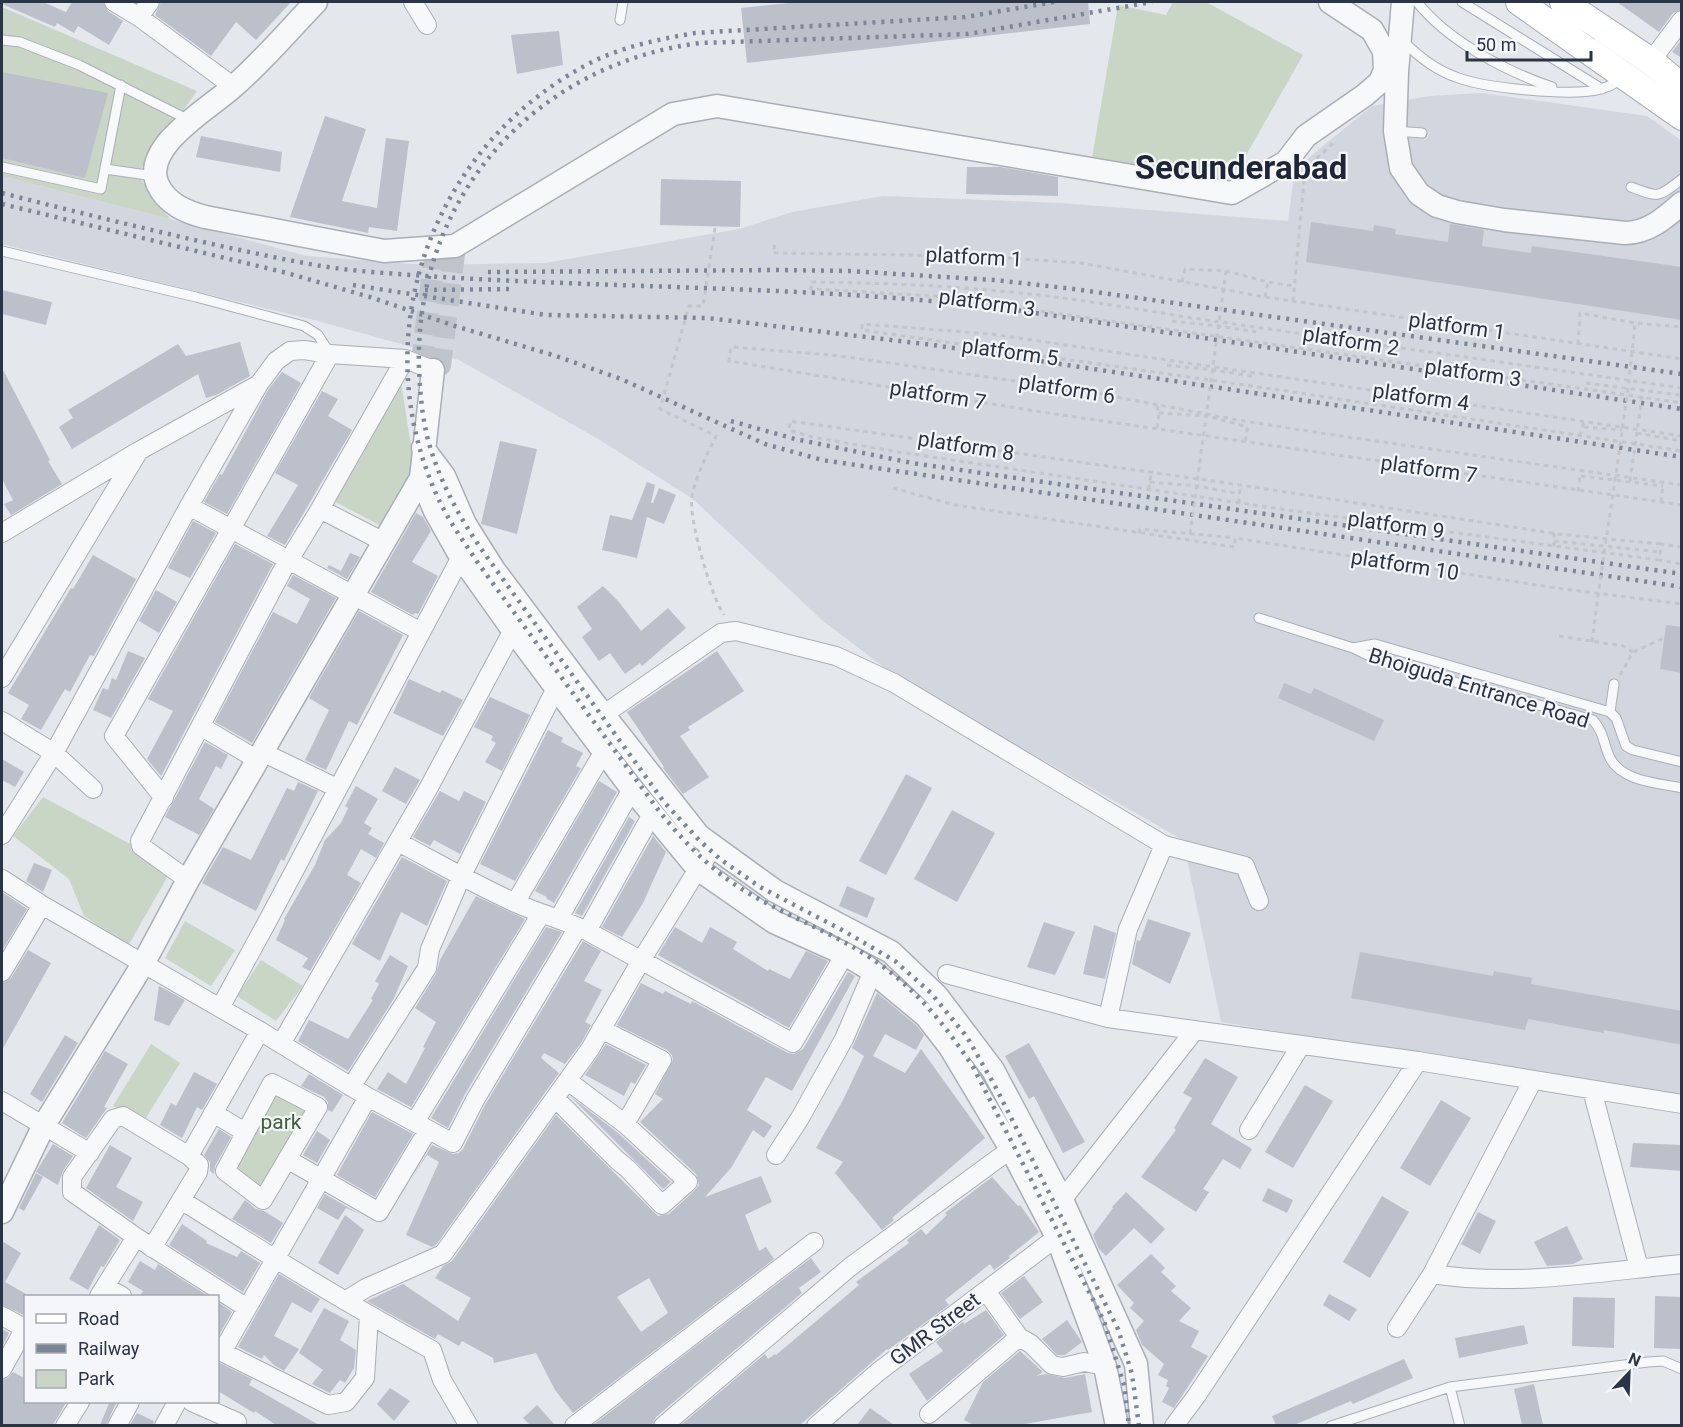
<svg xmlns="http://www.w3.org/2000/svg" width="1683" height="1427" viewBox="0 0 1683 1427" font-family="Roboto,sans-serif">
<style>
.built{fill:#d2d6de}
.green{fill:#c9d6c5}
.building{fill:#bbc0ca;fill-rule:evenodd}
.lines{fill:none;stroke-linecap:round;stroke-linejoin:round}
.tertiary-tunnel{stroke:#bfc3cb;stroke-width:22;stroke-dasharray:22 11;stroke-linecap:butt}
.service-casing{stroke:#a9aeb7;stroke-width:11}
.minor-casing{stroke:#a9aeb7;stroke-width:20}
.tertiary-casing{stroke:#a9aeb7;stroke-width:25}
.secondary-casing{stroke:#a9aeb7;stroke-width:28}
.path{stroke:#c2c5cb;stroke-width:3;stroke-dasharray:4.5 4.5;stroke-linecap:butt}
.service{stroke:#f7f8fa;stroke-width:9}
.minor{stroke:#f7f8fa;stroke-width:18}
.tertiary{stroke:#f7f8fa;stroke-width:22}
.secondary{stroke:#fff;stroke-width:26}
.rail{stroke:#7d8696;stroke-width:4.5;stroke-dasharray:3 6;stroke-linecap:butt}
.path-bridge{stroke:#c2c5cb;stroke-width:3;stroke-dasharray:4.5 4.5;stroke-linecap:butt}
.labels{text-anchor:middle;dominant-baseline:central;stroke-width:4.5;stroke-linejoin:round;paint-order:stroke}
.street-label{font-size:21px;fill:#2b3445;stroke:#f4f6f9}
.park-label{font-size:21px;fill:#3f6138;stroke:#f4f6f9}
.town-label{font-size:33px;font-weight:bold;fill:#1d2536;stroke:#f4f6f9}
</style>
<rect width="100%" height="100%" fill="#e4e7ec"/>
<path class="built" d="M1482 93 1647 116 1682 141 1681 1098 1221 1022 1183 840 897 677 823 621 693 499 600 440 459 360 314 320 2 244V176L170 219 307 256 426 265 545 263 739 229 792 212 883 196 1061 203 1288 221 1295 169 1372 106 1430 96Z"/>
<path class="green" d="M1173 2H1206L1303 55 1240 166 1216 183 1091 164 1118 5 1166 15Z
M2 7 197 91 137 174 170 219 2 176Z
M400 375 409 434 417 472 385 528 328 498Z
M43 797 173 867 128 946 84 916 69 879 13 836Z
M185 921 235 950 211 986 165 958Z
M261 960 303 986 276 1021 237 996Z
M151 1044 180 1063 144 1121 113 1106Z
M274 1087 314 1109 263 1195 229 1170Z"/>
<path class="building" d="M2 2H43L66 12 72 2H103L108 11 123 21 109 45 78 26 74 33 57 23 55 27 2 4Z
M161 2H291L256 40 236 22 211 56 155 15Z
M799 2H1088L1090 24 747 63 741 8Z
M1617 2H1682V9L1673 13 1659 32Z
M559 31 563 65 517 74 511 35Z
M1682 39V58L1672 52Z
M2 72 108 93 85 178 2 158Z
M325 116 366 129 342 201 377 208 386 138 409 141 397 231 369 227 368 233 290 217Z
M201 136 282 152 280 172 196 157Z
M967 167H1000L1058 177V196L966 194Z
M661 179 741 181 740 227 660 225Z
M1311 222 1373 231 1374 225 1396 229 1395 234 1448 242 1450 224 1484 230 1482 246 1531 253 1532 246 1682 267V320L1306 262Z
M2 290 52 302 46 325 2 314Z
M240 342 250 376 216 395 206 398 198 374 72 449 59 427 73 418 68 410 178 344 186 356Z
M2 368 50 460 48 461 62 484 11 515 4 504 13 500 2 479Z
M282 372 301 383 227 514 204 502 220 474 222 475 268 390Z
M322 391 338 399 328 416 352 430 285 545 267 536 298 485 275 473Z
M500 441 537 449 517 534 481 524Z
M647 482 655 485 651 503H653L659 488 676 495 664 524 647 517 637 558 602 550 610 515 632 520Z
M416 513 423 517 431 531 412 562 438 576 418 614 415 613 413 615 371 592Z
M193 521 216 533 190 578 168 568Z
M235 544 273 564 161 776 147 759 173 711 148 699Z
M350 553 360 557 347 579 327 568 329 565 341 571Z
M93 555 136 579 94 656 90 655 70 692 65 689 41 730 21 719 29 705 8 693 71 588 73 589Z
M293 575 336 598 252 743 215 722 273 612 297 624 310 599 287 586Z
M603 586 619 602 641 631 668 608 686 628 642 666 640 663 625 674 610 653 599 661 582 637 592 629 577 607Z
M156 590 177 602 159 633 139 621Z
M359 611 403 635 357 725 349 721 326 770 305 760 329 710 309 698Z
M1666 625 1682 627V673L1660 669Z
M128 651 145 658 111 718 93 710 103 688 108 690 112 678 116 680Z
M717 651 744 691 688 727 690 730 680 736 709 777 683 794 663 768 664 767 627 712Z
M409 679 440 693 442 690 463 700 443 736 393 713Z
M1284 683 1311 694 1314 688 1384 720 1374 741 1278 698Z
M490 697 530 715 502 771 485 762 496 743 491 740 493 736 474 727Z
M548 730 563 738 561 742 583 753 576 766 581 768 515 881 480 864Z
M205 742 228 755 221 769 216 766 199 799 214 809 199 835 165 817Z
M2 759 24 772 15 787 2 780Z
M395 767 420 780 406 804 382 791Z
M906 774 932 788 886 875 859 861Z
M599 781 617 792 553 905 554 903 546 898 547 897 535 891Z
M298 782 318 791 284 861 281 859 256 911 202 883 223 847 251 860 287 788 294 791Z
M356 786 378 799 364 823 372 828 368 834 384 843 376 858 361 849 347 875 361 883 310 971 302 967 308 958 276 940 285 920 284 919 315 865 325 840 341 823 348 808 345 806Z
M440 791 459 801 464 791 486 802 460 854 434 840 430 846 413 837Z
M952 810 995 833 957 902 914 879Z
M629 817 635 821 582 916 575 913Z
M653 836 666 852 643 903 622 937 602 927Z
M402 857 447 881 427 926 401 912 380 961 352 944Z
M34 863 52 870 43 892 26 881Z
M847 886 875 898 867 918 839 906Z
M2 892 27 909 2 951Z
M476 896 525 919 411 1107 377 1089 388 1072 406 1084 425 1048 423 1047 436 1022 415 1008 436 974 440 960Z
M1148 919 1191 933 1170 984 1132 964 1137 940 1140 941Z
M1044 922 1075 932 1055 975 1027 967Z
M1094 925 1116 933 1105 979 1083 974Z
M546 927 562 932 465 1094 448 1128 431 1118Z
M675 927 702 943 710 927 737 942 733 949 768 971 769 969 790 979 806 951 828 961 789 1028 658 955Z
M583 941 601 951 584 981 602 990 585 1022 591 1025 581 1043 565 1064 544 1053 541 1058 559 1073 436 1245 432 1247 406 1235 439 1162 427 1155 410 1181 432 1145 453 1154 459 1153 463 1149 485 1105Z
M28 950 51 963 2 1050V983L11 978Z
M1360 952 1493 976 1494 971 1532 978 1531 984 1682 1011V1045L1604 1030V1033L1528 1019 1525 1030 1351 998Z
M390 955 408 966 393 1000 348 1071 298 1041 309 1020 348 1039 373 1000 371 999 379 984 375 981Z
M848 972 855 976 792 1091 766 1077 747 1110 772 1126 764 1138 753 1130 731 1168 705 1197 761 1176 772 1202 745 1215 759 1251 766 1247 774 1259 573 1413 555 1390 536 1353 494 1363 493 1358 462 1341 459 1346 438 1334 435 1339 367 1301 403 1284 458 1321 471 1298 435 1278 443 1266 452 1261 556 1115 658 1216 669 1214 695 1190 699 1185 696 1174 640 1122 663 1099 655 1094 673 1060 672 1055 667 1050 617 1025 641 983 663 994 665 991 691 1004 692 1001 788 1053 794 1054 803 1049ZM649 1278 668 1313 641 1332 617 1297Z
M159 986 185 1000 169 1026 154 1020Z
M877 993 916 1025 924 1035 916 1050 885 1034 873 1056 905 1073 921 1049 985 1138 892 1218 894 1220 882 1230 835 1173 843 1162 816 1148 843 1100 864 1056 852 1048Z
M65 1035 78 1043 42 1102 30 1094Z
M1029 1043 1085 1142 1063 1153 1034 1096 1029 1099 1005 1056Z
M606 1044 646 1065 635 1084 631 1082 624 1096 585 1075Z
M105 1051 128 1064 104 1107 107 1108 86 1138 62 1123Z
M1205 1058 1238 1077 1211 1124 1252 1149 1240 1169 1223 1159 1203 1189 1209 1192 1196 1212 1141 1177 1176 1130 1174 1128 1192 1098 1183 1093Z
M194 1072 217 1084 202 1110 197 1107 182 1138 160 1125 171 1103 176 1106Z
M309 1074 343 1095 332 1112 328 1110V1102L324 1097 301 1086Z
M1305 1085 1333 1101 1293 1168 1265 1152Z
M570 1096 618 1133 671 1182 663 1189Z
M1441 1100 1471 1118 1430 1186 1400 1168Z
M372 1112 413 1134 375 1197 337 1175Z
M219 1129 231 1137 215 1166 214 1174 210 1171V1162L204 1155Z
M317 1131 330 1140 317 1163 303 1155Z
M1633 1143 1682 1145V1171L1630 1167Z
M53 1144 73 1156 63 1171 58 1185 36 1172Z
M110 1145 132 1158 116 1187 143 1202 133 1221 86 1188Z
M36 1173 43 1177 24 1211 19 1208Z
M992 1177 1018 1206 1020 1205 1039 1232 1009 1256 1010 1258 994 1270 990 1264 945 1300 949 1305 888 1350 887 1349 800 1425H681L765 1354 768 1359 775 1354 776 1355 859 1285 856 1282 909 1243 907 1240 921 1229 926 1235 947 1215 945 1213Z
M1268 1188 1293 1200 1287 1213 1262 1201Z
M1126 1192 1165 1229 1151 1244 1134 1228 1106 1256 1099 1249 1093 1235 1113 1208 1112 1207Z
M325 1194 361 1215 346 1208 338 1220 317 1208Z
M1382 1196 1409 1212 1370 1278 1343 1262Z
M245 1200 256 1209 264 1211 283 1223 271 1243 232 1219Z
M1478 1212 1496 1221 1480 1254 1461 1244Z
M345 1215 364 1230 338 1275 318 1263Z
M182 1224 207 1241 206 1243 237 1257 241 1251 260 1263 243 1292 169 1245Z
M99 1225 120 1240 104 1267 101 1266 88 1290 69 1279Z
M1567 1226 1583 1259 1573 1264 1547 1266 1534 1242Z
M2 1241 21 1253 5 1282 26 1294V1316L2 1305Z
M1151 1254 1165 1268 1161 1272 1176 1286 1171 1291 1191 1308 1179 1321 1199 1331 1191 1347 1208 1356 1174 1408 1162 1402 1169 1388 1166 1386 1168 1380 1158 1375 1164 1364 1142 1345 1136 1330 1144 1321 1130 1308 1134 1303 1117 1285Z
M811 1258 821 1272 799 1288 802 1293 656 1417 652 1425H593Z
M140 1261 155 1270 158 1264 208 1296H140L143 1291 128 1282Z
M279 1274 320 1299 311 1313 292 1302 274 1336 299 1349 284 1371 274 1365 264 1355 262 1359 238 1347Z
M1024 1276 1043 1302 1020 1319 1001 1293Z
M1329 1294 1357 1309 1349 1321 1323 1305Z
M1655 1296 1682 1297V1349L1654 1348Z
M1573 1297 1615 1298 1614 1348 1572 1346Z
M218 1302 232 1312 218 1337Z
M324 1308 349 1321 340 1340 356 1350 354 1368 345 1383 340 1380 330 1393 312 1384 323 1370 299 1353Z
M986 1310 1004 1335 927 1401 909 1374 943 1351 936 1342 963 1322 964 1324Z
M1067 1320 1082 1342 1065 1355H1057L1042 1339Z
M1524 1325 1528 1344 1459 1358 1455 1338Z
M2 1329 9 1333 2 1347Z
M1020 1351 1043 1372 1036 1376 1046 1374 1065 1378 1085 1374 1092 1412 1019 1425H974L964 1420 983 1382Z
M1404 1359 1413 1378 1353 1404 1351 1401 1294 1425H1276L1272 1416Z
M218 1362 252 1379 249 1385 319 1425H276L255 1411 254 1413 218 1391Z
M13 1372 26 1379V1401H67L53 1425H2V1380L8 1378Z
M1534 1384 1543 1425H1522L1514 1389Z
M390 1388 410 1401 394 1421 377 1404Z
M110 1401H117L106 1425H100Z
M537 1405 555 1425H530L523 1418Z
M870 1408 894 1425H857Z
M137 1413 154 1421 153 1425H130Z"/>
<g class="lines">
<path class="tertiary-tunnel" d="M436 247 422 361 433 370 440 365 455 246"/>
<g class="service-casing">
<path id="service" d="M1417 2C1448 41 1505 71 1552 87
M1462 2 1602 89
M620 20 623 2
M2 40 20 42 79 65 189 120
M1403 41C1419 57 1435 70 1456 77 1483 88 1573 97 1601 89 1615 85 1625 77 1636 68
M1598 42 1666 88
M1395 131 1422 133
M2 167 101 189 121 85
M105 169 154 176
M1631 187C1660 198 1657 198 1682 179
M2 251 196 297 304 326 318 335 330 354
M1259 618 1353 648 1382 662 1593 720C1605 734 1603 744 1610 758 1622 782 1659 783 1682 788
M1353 648 1375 644 1610 712 1616 718 1626 746 1633 750 1682 762
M1610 712 1614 684
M1450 1387 1460 1426
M1331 1426 1450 1387 1648 1362 1663 1361 1682 1369"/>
</g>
<g class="minor-casing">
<path id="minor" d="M114 2 139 17 234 87
M413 2 427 25
M139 17 150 2
M1651 61 1682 20
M189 506 421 632
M320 509 384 542
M2 533 137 452 259 384 276 361 290 351 304 350 330 354 405 359 433 370
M2 678 137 454
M2 721 54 753 93 789
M593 724 603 715 721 633 736 631 836 656 894 683 1164 845 1245 866 1259 901
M202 727 258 760
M262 752 337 788
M164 798 114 736 330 354
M2 835 54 753 189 506 259 384
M398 842C438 863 477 886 518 904 541 914 564 920 587 931L793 1043 845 954
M2 879 42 905 260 1031 368 1097 453 1143 475 1100 578 927
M188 880 141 846 140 841 281 573 320 509 405 359
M515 903 604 751
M559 918 632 789
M587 931 652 814
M2 972 42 905
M947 974 1108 1018 1418 1061 1682 1104
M220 1008 266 924 461 557 469 548
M1108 1018 1128 929 1164 845
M601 1029 662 1060 625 1124
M281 1044 428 789 513 630
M272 1083 318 1107 263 1200 225 1171Z
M351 1087 427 968 430 949 462 875 556 688 563 679
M1592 1090 1639 1268
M555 1098 617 1160 628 1169 662 1205 688 1182 625 1124 568 1081
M2 1101 90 1153
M213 1113 245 1132
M415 1122 541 914
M1249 1130 1301 1045
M776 1155 800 1118 844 1039 873 971
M189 1156 123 1116 113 1119 72 1177V1192L136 1237 247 1308
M287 1159 379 1212 428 1130
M181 1200C263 1252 346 1303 432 1350L442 1380 469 1426
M1062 1200 1195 1030
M152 1248 198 1172 199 1165 189 1156 260 1031
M1432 1274C1515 1287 1598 1272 1682 1264
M106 1287 122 1296
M99 1296 136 1237
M345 1301 366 1288 443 1254 590 1049 642 959 698 869 714 847
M2 1316 26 1329
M1397 1328 1432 1274 1533 1080
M1019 1337 1031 1344 1052 1365 1063 1367 1084 1362 1105 1366
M218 1350 328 1405 346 1402 365 1378 369 1316
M222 1352 368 1097
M2 1369 25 1328
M192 1402 237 1422
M929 1414 1019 1337 986 1291
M65 1426 80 1402
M117 1426 130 1402
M164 1426 177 1402
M574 1426 814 1242
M663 1426 850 1267 1011 1149
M816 1426 878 1372 1057 1237
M1174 1426 1197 1395 1418 1061"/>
</g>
<g class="tertiary-casing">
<path id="tertiary" d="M316 2C289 30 263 61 233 87 210 108 140 147 158 185 167 204 186 212 205 217L384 251 455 246 673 114 717 106 1232 193 1286 162 1306 136 1365 95 1380 82 1385 70 1384 51 1372 30 1330 2
M1403 2 1397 72 1395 131 1401 168 1419 194 1437 206 1457 212 1504 220 1625 233C1648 233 1665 218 1682 203
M423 448 444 476 465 524 494 570 591 699 699 836 775 891 891 952 937 996 993 1070 1062 1200 1136 1364 1142 1426
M421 478 435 511 461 557 513 630 632 789 698 869 774 922 845 954 868 968 926 1016 950 1047 1011 1149 1057 1237 1105 1366 1117 1426
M2 1212 44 1125 143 964 188 880 421 478 433 370"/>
</g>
<g class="secondary-casing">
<path id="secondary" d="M1519 2 1682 117
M1563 2 1651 61 1682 87"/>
</g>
<path class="path" d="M1310 165 1333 143
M715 228 703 306H689L660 409 716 436C707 455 696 475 692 496 688 518 711 596 724 615
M775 245 773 253 977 256 1081 263 1265 297 1682 359
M1182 282 1185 269 1226 271 1268 282 1294 286
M1265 297 1268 282
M1293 301 1305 170
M1172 321 1218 326 1256 332
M1578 344 1580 313 1635 323 1682 327
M1167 365 1214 370 1256 377
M1586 383 1680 395
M1682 388 1192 318C1120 306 1047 294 975 289 921 284 866 283 811 282V289L935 296 1682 403
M1159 413 1207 416 1248 427
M1584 427 1622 430
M1157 428 1159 413 1157 406
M1637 433 1682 441
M1580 436 1584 421
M1682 436 991 334 862 324V330L1286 391 1682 451
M1245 441 1248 425
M1581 476 1663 486
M1150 482 1198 486 1239 494
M1682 485 1320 433 1238 420 1085 391 876 361 831 355 731 347 729 361 1048 413 1682 505
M893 488 955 505 1235 547V538L1556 588 1682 604
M1149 489 1151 473
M1578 491 1580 475
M1661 502 1663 486
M1239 503 1240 486
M1139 533 1140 529 1235 538
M1554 533V547
M1554 541 1660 552
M1682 547 1661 544 1659 560 1682 564
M1659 560 1294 511 892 451 812 437 789 430 790 421 1227 483 1558 534 1661 544
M1559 636 1623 646 1633 652
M1620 675 1633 652 1664 638"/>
<use href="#service" class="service"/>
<use href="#minor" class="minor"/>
<use href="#tertiary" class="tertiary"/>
<use href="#secondary" class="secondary"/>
<path class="rail" d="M1054 2 965 17 695 33C661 39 625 46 594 61 437 140 364 325 434 489 445 516 462 539 478 563L656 807C681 839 710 870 745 891 791 919 843 936 885 968 922 996 948 1029 973 1067L1104 1321 1124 1385 1129 1426
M2 193C76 212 150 230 225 247 270 256 315 267 361 271 577 290 794 283 1009 309L1682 409
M2 204 287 273 370 297 455 326 556 356 621 379 765 444 822 460 1682 587
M488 272 779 270 849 271 994 280 1074 289 1682 374
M353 285 546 315 707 318 933 345 1682 457
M425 290 512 289
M731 421 795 439 912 463 1682 574
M1139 1426 1132 1374 1118 1329 995 1086 967 1037 931 993 895 961 844 931 760 887 720 859 699 840 664 802 487 557C461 521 440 483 428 440 422 416 420 392 419 368 414 199 534 64 700 43L968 34 1152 2"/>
<path class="path-bridge" d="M1630 481 1643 390
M1190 534 1226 271
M1592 642C1605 535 1625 430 1635 323"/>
</g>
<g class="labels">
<g class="street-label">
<text transform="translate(974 257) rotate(3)">platform 1</text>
<text transform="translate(987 303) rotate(8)">platform 3</text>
<text transform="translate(1457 326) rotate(8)">platform 1</text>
<text transform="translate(1351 341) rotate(9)">platform 2</text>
<text transform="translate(1010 352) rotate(8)">platform 5</text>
<text transform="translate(1473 373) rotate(8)">platform 3</text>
<text transform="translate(1067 389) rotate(9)">platform 6</text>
<text transform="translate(938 395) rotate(9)">platform 7</text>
<text transform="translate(1421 397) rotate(8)">platform 4</text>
<text transform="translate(966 446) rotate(9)">platform 8</text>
<text transform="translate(1429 469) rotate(8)">platform 7</text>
<text transform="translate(1396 525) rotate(8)">platform 9</text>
<text transform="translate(1405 565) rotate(9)">platform 10</text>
<text transform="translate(1479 688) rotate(17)">Bhoiguda Entrance Road</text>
<text transform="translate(935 1329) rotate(-37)">GMR Street</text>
</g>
<g class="park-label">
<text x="281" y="1122">park</text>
</g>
<g class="town-label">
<text x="1241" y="167">Secunderabad</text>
</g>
</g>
<rect width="1683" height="1427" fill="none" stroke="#2b3445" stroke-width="6"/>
<rect x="24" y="1295" width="195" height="108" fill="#f4f6f9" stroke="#a4a8b1" stroke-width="1.5"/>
<rect x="36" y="1314" width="30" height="9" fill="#ffffff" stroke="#a4a8b1" stroke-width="1.5"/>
<text x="78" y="1325" font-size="18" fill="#2b3445">Road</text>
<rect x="36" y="1344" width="30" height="9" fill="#7d8696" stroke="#a4a8b1" stroke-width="1.5"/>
<text x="78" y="1355" font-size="18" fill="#2b3445">Railway</text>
<rect x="36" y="1370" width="30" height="18" fill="#c9d6c5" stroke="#a4a8b1" stroke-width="1.5"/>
<text x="78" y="1385" font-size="18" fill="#2b3445">Park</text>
<g transform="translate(1629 1373) rotate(23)" stroke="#f4f6f9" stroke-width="4.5" paint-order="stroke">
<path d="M0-4.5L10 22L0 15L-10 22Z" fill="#2b3445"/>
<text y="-9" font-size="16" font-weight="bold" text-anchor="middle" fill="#2b3445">N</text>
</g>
<path d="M1467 51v9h124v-9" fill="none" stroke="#2b3445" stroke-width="3"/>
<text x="1476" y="51" font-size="18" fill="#2b3445" stroke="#f4f6f9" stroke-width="4.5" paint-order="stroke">50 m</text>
</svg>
